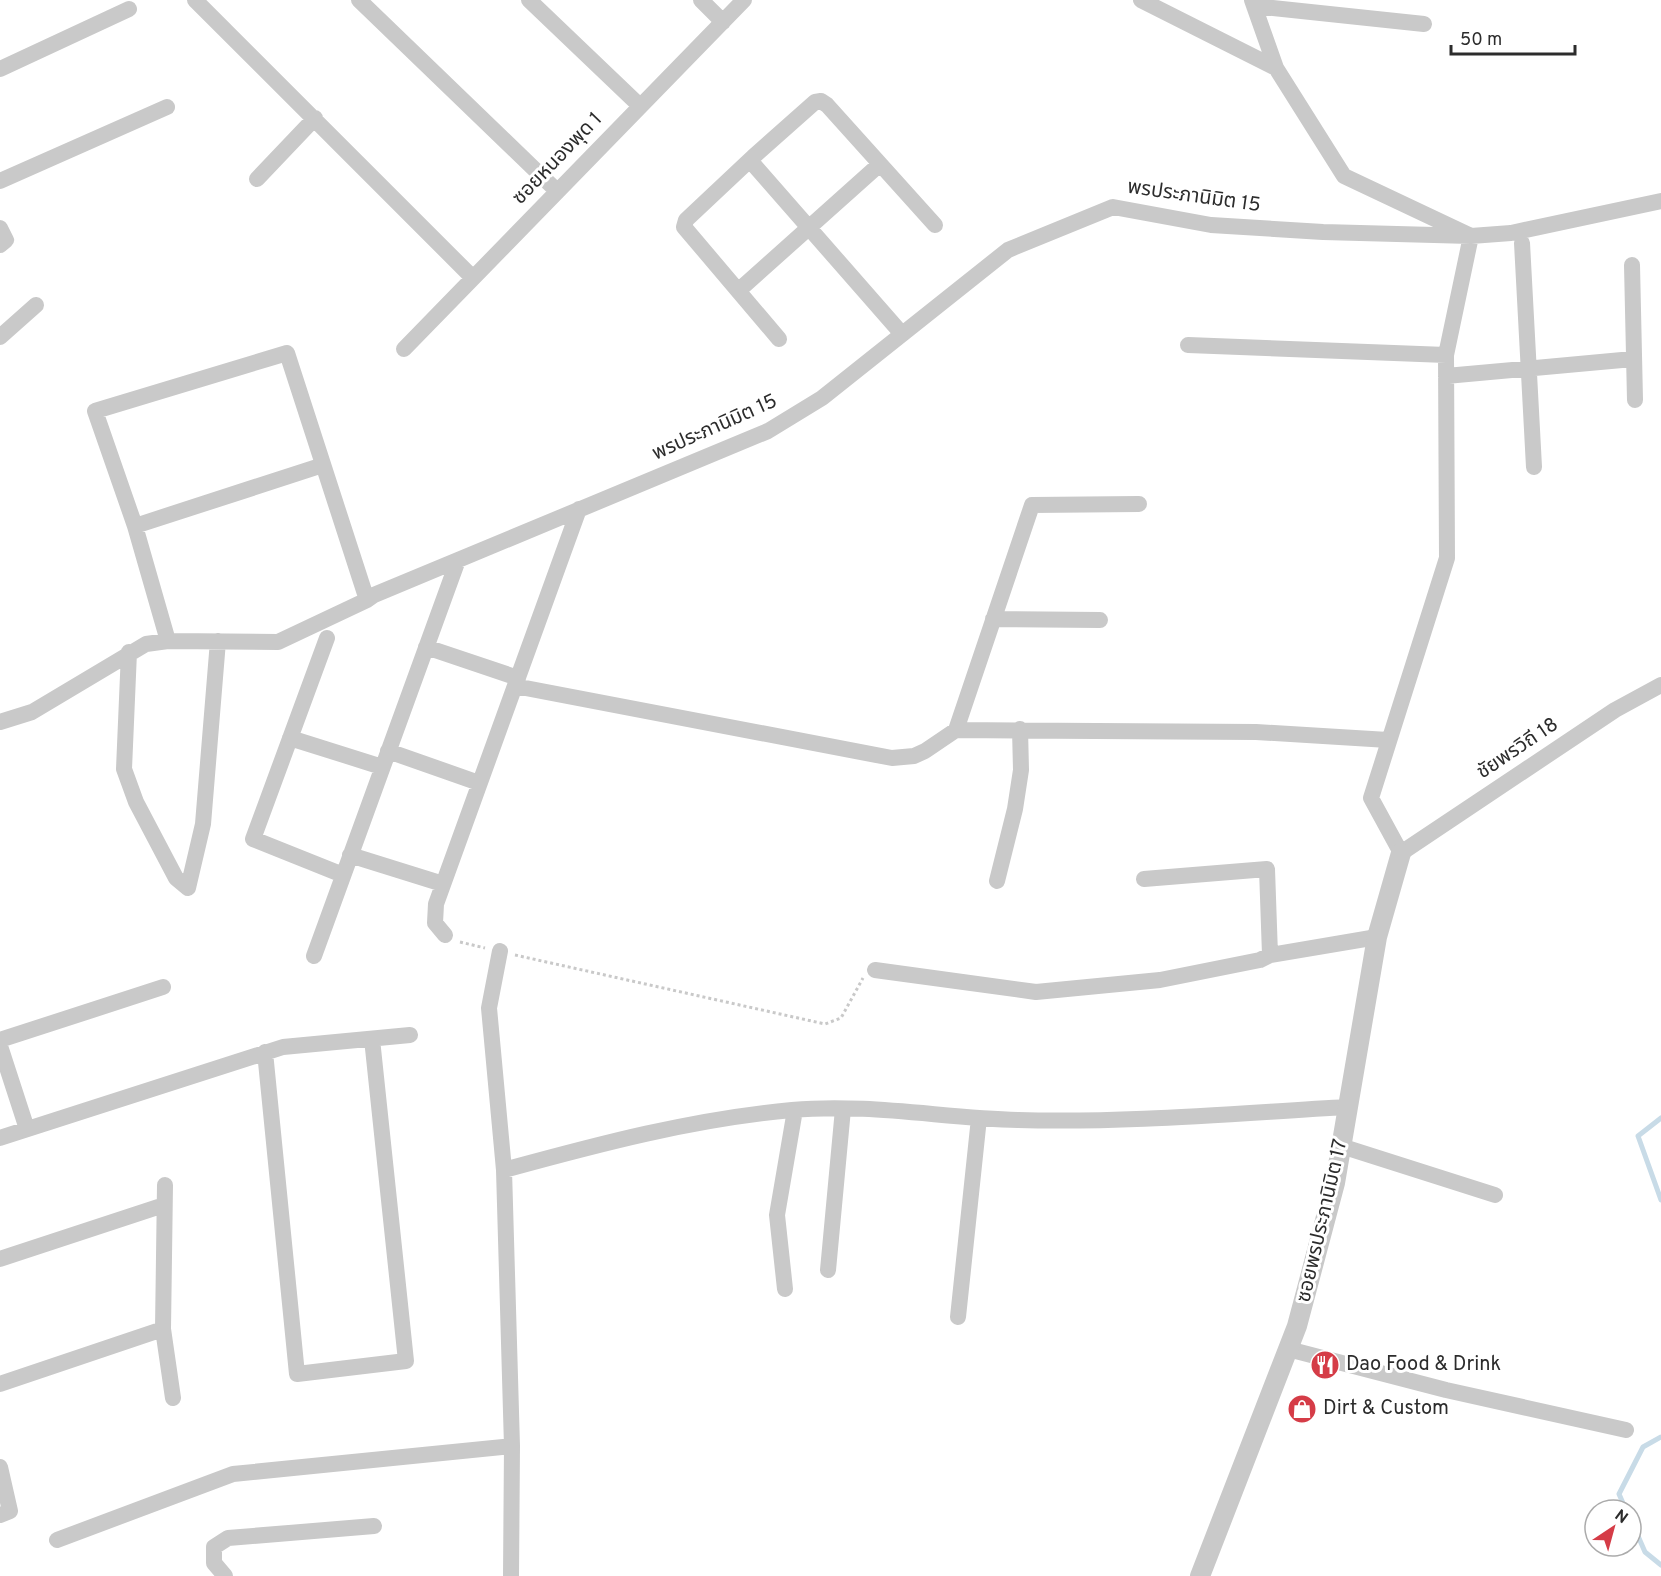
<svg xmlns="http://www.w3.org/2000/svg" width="1661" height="1576" viewBox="0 0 1661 1576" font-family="Overpass,'Noto Sans Thai',sans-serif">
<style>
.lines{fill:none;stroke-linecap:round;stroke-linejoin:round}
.stream{stroke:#c8dbe7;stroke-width:5}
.path{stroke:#c9c9c9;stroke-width:3;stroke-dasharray:3 3;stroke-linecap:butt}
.minor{stroke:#c9c9c9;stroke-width:16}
.tertiary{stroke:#c9c9c9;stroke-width:20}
.labels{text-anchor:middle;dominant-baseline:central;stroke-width:6;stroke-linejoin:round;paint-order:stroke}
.street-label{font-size:20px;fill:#2c2c2c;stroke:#fff}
.poi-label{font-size:20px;fill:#2c2c2c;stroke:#fff;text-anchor:start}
</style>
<rect width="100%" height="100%" fill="#fff"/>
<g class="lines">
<path class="stream" d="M1661 1118 1638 1136 1661 1200
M1626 1510 1619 1494 1643 1447 1661 1437
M1631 1520 1645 1552 1661 1565"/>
<path class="path" d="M460 942 485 948
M515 955 825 1024 841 1018 863 978"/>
<path class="minor" d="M195 0 472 277
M359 0 557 191
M529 0 640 106
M701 0 723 22
M1141 0 1276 68
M1252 0 1276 68 1344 176 1471 236 1446 355 1447 558 1371 798 1401 853 1615 710 1661 685
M1254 6 1424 24
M0 69 129 9
M753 157 686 220 684 227 779 339
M257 179 315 118
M0 181 167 107
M0 228 6 240 0 245
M1522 243 1534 467
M1632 265 1635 400
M738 291 880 164
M902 334 754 165 753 157 815 102 821 101 827 105 935 225
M0 337 36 305
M1188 345 1446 355
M404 349 744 0
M1446 376 1633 359
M135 526 323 465
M993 619 1100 620
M327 638 253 839 343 875
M168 641 135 526 95 411 287 353 367 600
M426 647 518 678
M129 652 124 769 136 802 176 878 188 888 203 824 218 641
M515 686 892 758 914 756 925 751 956 730 1032 505 1139 504
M0 722 32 712 146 644 168 641 278 642 367 600 374 595 768 431 822 398 1008 250 1113 207 1211 225 1323 232 1471 236 1511 233 1661 201
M956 730 1256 732 1388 740
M290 738 382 767
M388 751 479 783
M350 855 443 884
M1144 879 1267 869 1270 955
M997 881 1015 809 1021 770 1020 729
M445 935 435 923 436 904 579 509
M500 951 489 1008 504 1170 512 1446 511 1576
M314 956 458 560
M875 970 1036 992 1160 980 1260 960 1270 955 1377 937
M0 1040 163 987
M0 1046 27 1129
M265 1052 297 1374 406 1361 372 1039
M0 1138 283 1047 410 1035
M1341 1146 1495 1195
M504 1170C599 1144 693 1119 792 1110 867 1103 943 1118 1018 1120 1128 1123 1238 1113 1348 1107
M165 1185 163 1329 173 1398
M0 1259 164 1205
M828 1270 843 1109
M785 1289 777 1215 795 1110
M958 1317 979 1118
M1288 1349 1446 1390 1626 1430
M0 1384 163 1329
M0 1467 10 1511 0 1515
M57 1540 233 1474 512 1446
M225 1576 214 1563V1547L228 1538 374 1526"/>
<path class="tertiary" d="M1200 1576 1297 1326 1335 1183 1377 937 1401 853"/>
</g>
<defs>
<g id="restaurant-disc" transform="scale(1.5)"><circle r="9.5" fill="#d53c47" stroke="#fff"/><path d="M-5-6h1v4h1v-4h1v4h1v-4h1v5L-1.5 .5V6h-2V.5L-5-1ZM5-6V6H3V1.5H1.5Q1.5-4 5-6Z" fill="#fff"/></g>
<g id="shop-disc" transform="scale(1.5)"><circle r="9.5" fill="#d53c47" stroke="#fff"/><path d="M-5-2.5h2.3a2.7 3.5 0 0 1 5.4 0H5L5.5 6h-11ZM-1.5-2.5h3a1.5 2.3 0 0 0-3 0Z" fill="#fff"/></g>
</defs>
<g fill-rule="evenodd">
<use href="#restaurant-disc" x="1325" y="1365"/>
<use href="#shop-disc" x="1302" y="1409"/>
</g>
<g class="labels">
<g class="street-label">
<text transform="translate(558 159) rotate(-46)">ซอยหนองพุด 1</text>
<text transform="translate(1194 197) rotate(8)">พรประภานิมิต 15</text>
<text transform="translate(715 428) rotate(-24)">พรประภานิมิต 15</text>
<text transform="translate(1518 749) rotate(-34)">ชัยพรวิถี 18</text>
<text transform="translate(1323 1221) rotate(-77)">ซอยพรประภานิมิต 17</text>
</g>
<g class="poi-label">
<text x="1346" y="1365">Dao Food &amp; Drink</text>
<text x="1323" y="1409">Dirt &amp; Custom</text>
</g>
</g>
<g transform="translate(1613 1528) rotate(36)"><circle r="28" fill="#ffffff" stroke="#ababab" stroke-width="1.5"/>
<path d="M0-4.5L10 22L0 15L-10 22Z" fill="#d53c47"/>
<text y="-9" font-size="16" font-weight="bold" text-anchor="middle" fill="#2c2c2c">N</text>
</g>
<path d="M1451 45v9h124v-9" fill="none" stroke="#2c2c2c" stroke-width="3"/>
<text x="1460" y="45" font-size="18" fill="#2c2c2c" stroke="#ffffff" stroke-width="4.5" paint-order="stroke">50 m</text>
</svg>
